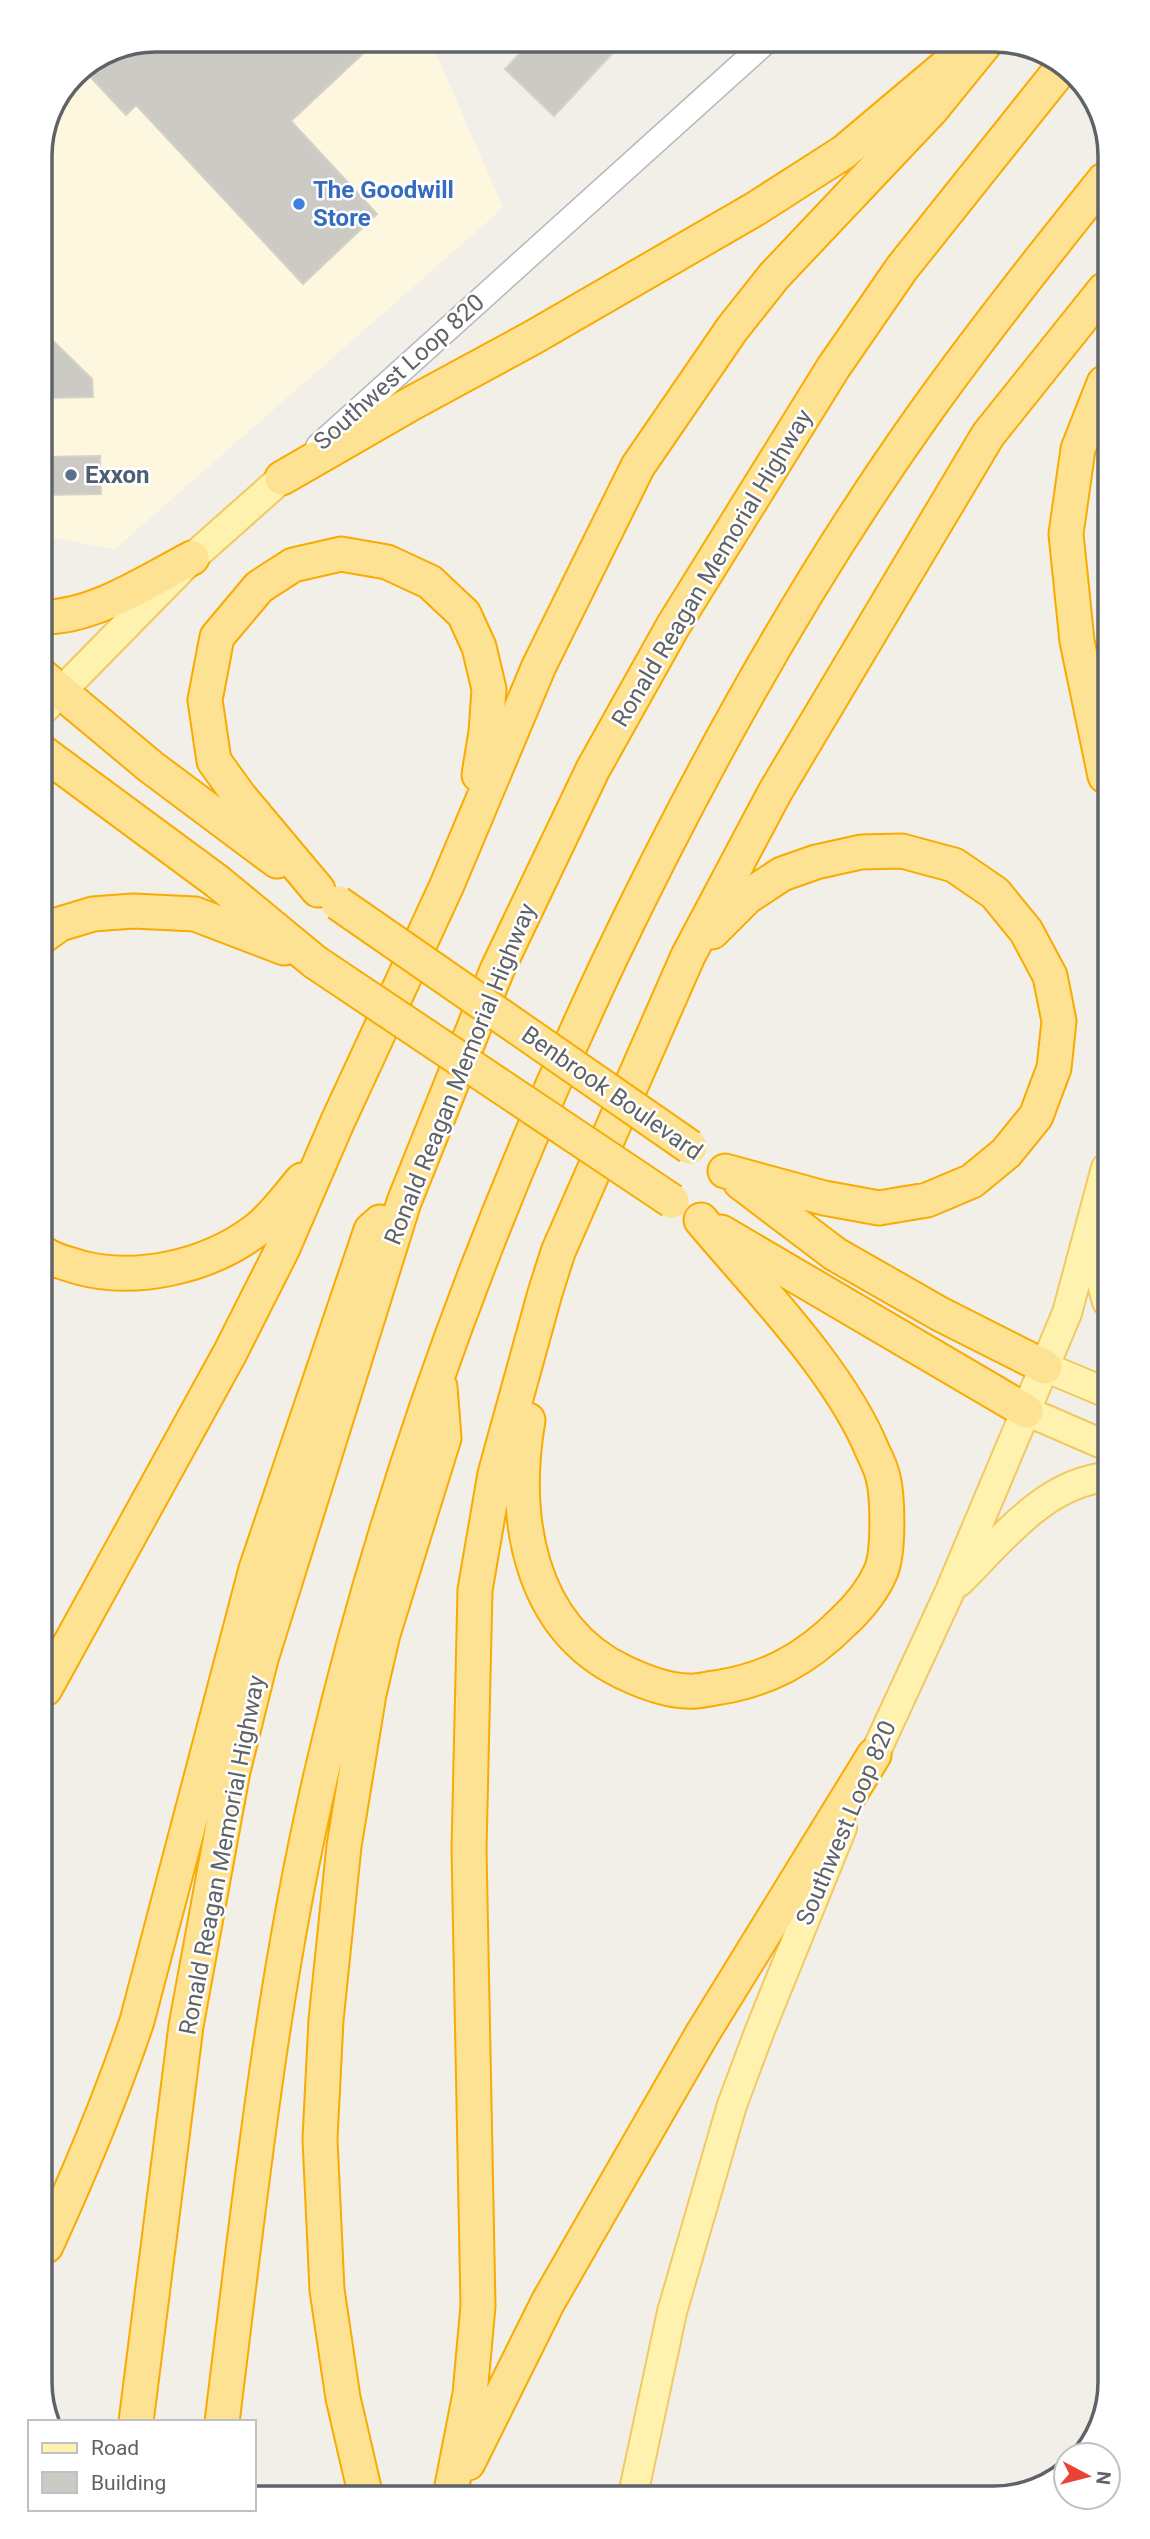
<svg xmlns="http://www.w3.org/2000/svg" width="1150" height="2539" viewBox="0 0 1150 2539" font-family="Roboto,sans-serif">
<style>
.commercial{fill:#fef7e0}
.building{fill:#cccac5;stroke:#d6d1c6;stroke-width:2}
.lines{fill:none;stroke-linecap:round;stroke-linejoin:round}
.minor-casing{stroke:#b5b8bc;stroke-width:26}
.major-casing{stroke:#f2c960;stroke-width:32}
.highway-casing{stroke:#f9ab00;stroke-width:37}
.minor{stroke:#fff;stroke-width:23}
.major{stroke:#fff2af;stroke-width:28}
.highway{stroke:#fde293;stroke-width:33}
.highway-bridge-casing{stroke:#f9ab00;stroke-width:37;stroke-linecap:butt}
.highway-bridge{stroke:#fde293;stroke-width:33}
.shop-dot{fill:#3f7fe0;stroke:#fff;stroke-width:2.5}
.service-dot{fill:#5c6f8a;stroke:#fff;stroke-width:2.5}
.labels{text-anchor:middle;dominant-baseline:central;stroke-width:5;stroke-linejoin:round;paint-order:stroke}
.shop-label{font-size:24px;font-weight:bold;fill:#366cbe;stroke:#fff;text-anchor:start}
.street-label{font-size:24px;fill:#5f6368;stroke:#fff}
.service-label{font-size:24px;font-weight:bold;fill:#4e5e75;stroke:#fff;text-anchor:start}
.rim{fill:none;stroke:#5f6368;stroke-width:3.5}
</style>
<rect width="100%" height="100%" fill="#f1efe8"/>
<path class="commercial" d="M433 46 503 208 115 549 42 536 40 150 75 74 113 49Z"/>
<path class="building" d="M621 44 554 116 505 69 528 45Z
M370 47 291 121 377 214 303 284 136 105 126 115 83 69 113 49Z
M48 336 92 379 93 397 41 398V343Z
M100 456 101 494 41 495V457Z"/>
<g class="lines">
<g class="minor-casing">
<path id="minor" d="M318 446 765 43"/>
</g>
<g class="major-casing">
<path id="major" d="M42 711 192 558 282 478
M1089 1237 1107 1302
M1045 1367 1107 1393
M1026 1411 1107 1446
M959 1582C1002 1540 1044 1483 1107 1477
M865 1775 950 1591 1067 1313 1106 1168
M633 2495 672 2312 732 2105 760 2030 842 1828"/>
</g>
<g class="highway-casing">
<path id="highway" d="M1104 383 1078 449 1066 534 1077 641 1105 776
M282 478 414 402 532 338 755 209 844 152 952 61
M42 617C93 618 148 581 192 558
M42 676 151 767 277 861
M42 752 218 882 315 962
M318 890 240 797 214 761 205 700 217 637 259 587 293 565 341 554 387 562 430 582 464 614 479 647 489 689 486 732 479 775
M712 932 747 897 782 874 816 862 861 852 902 851 954 865 995 893 1026 931 1050 976 1059 1021 1054 1068 1036 1116 1006 1153 972 1181 927 1200 879 1208 824 1198 725 1171
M43 936 60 924 93 914 133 911 195 914 284 948
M740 1182 835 1254 940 1314 1045 1367
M721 1232 1026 1411
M43 1253C54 1261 66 1263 78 1267 135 1283 207 1267 255 1231 273 1218 288 1196 302 1180
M528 1420C512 1514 527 1626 623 1672 642 1681 667 1691 688 1691 697 1692 706 1689 715 1688 768 1680 806 1659 843 1622 858 1608 873 1590 881 1571 889 1552 888 1497 883 1477 881 1469 877 1460 873 1452 840 1371 758 1288 701 1220
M45 1689 230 1353 283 1248 337 1123 447 885 539 666 638 466 732 329 774 276 931 110 987 41
M46 2246C80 2172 111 2098 137 2021L256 1569 371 1230 380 1222
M136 2422 186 2026 233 1771 261 1659 404 1202 497 970 593 769 673 626 833 368 902 268 1064 65
M222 2422C250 2198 273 1973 326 1754 391 1478 490 1213 611 957 701 769 803 584 924 414 981 334 1042 257 1104 180
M468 2463 548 2302 701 2036 874 1755
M450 2496 470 2394 478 2306 469 1849 475 1590 495 1474 545 1293 558 1252 688 956 775 792 988 435 1104 290
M366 2497 343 2398 327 2290 320 2139 326 2020 344 1846 369 1694 383 1634 444 1438 440 1387"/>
</g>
<use href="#minor" class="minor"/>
<use href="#major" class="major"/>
<use href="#highway" class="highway"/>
<g class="highway-bridge-casing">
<path id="highway-bridge" d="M338 903 690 1147
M315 962 672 1201"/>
</g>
<use href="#highway-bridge" class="highway-bridge"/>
</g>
<circle class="shop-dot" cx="299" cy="204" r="7"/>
<circle class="service-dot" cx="71" cy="475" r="7"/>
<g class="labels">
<g class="shop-label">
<text x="313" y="190">The Goodwill<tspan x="313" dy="28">Store</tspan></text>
</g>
<g class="street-label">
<text transform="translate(399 372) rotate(-42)">Southwest Loop 820</text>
<text transform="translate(712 568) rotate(-59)">Ronald Reagan Memorial Highway</text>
<text transform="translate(460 1074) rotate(-68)">Ronald Reagan Memorial Highway</text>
<text transform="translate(612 1093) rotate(35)">Benbrook Boulevard</text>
<text transform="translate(846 1823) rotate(-67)">Southwest Loop 820</text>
<text transform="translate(222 1855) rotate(-79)">Ronald Reagan Memorial Highway</text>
</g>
<g class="service-label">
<text x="85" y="475">Exxon</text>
</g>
</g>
<path d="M0 0H1150V2539H0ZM156 52H994A104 104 0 0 1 1098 156V2382A104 104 0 0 1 994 2486H156A104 104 0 0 1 52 2382V156A104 104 0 0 1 156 52Z" fill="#fff" fill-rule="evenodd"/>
<path class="rim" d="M156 52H994A104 104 0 0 1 1098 156V2382A104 104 0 0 1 994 2486H156A104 104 0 0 1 52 2382V156A104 104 0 0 1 156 52Z"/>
<rect x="28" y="2420" width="228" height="91" fill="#ffffff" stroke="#bfc1c3" stroke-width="2"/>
<rect x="42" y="2443" width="35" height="10" fill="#fff2af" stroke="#bfc1c3" stroke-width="2"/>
<text x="91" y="2455" font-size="21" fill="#5f6368">Road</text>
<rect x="42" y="2472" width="35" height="21" fill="#cccac5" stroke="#bfc1c3" stroke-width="2"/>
<text x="91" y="2490" font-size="21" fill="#5f6368">Building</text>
<g transform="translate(1087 2476) rotate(97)"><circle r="33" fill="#ffffff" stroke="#bfc1c3" stroke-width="2"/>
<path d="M0-5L12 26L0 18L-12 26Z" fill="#ea4335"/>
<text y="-10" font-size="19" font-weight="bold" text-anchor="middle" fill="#5f6368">N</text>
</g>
</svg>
